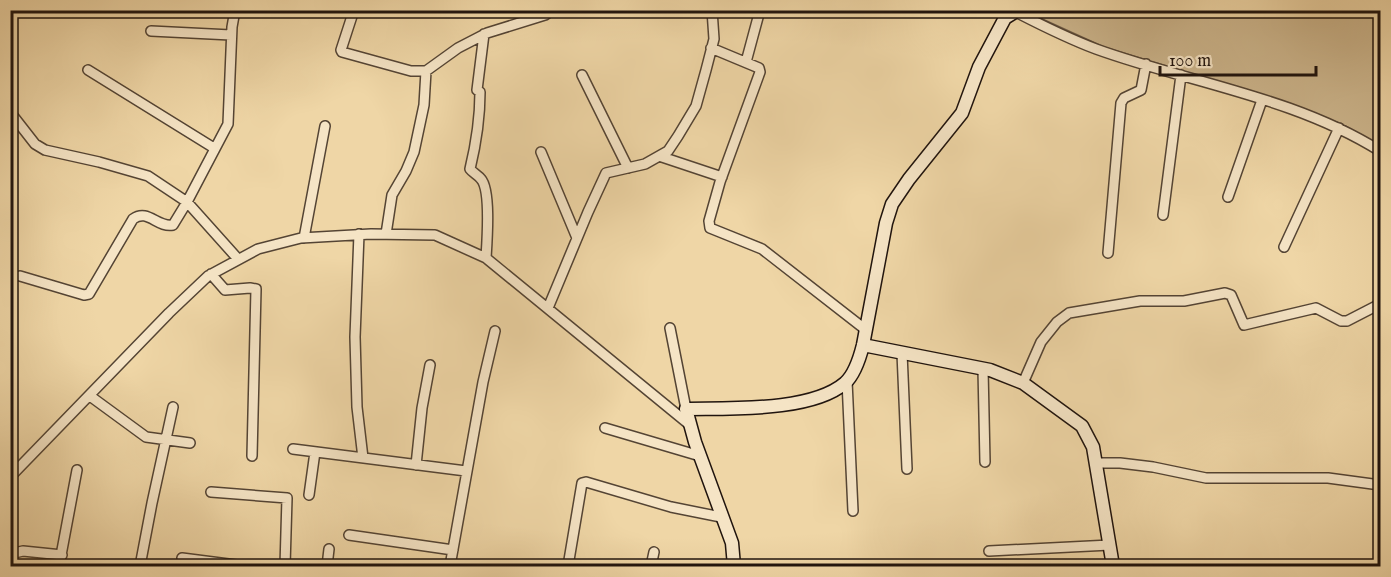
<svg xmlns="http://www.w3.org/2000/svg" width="1391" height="577" viewBox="0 0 1391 577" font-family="'IM FELL English',serif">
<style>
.green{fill:#ccb58c;stroke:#76644d;stroke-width:1.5}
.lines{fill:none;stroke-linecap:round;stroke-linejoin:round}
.street-casing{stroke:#544434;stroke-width:12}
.secondary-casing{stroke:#20140e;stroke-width:15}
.street{stroke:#f5e4c5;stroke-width:9}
.secondary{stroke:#f5e4c5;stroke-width:12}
</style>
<rect width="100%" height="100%" fill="#efd6a6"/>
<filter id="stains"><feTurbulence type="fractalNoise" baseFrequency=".00333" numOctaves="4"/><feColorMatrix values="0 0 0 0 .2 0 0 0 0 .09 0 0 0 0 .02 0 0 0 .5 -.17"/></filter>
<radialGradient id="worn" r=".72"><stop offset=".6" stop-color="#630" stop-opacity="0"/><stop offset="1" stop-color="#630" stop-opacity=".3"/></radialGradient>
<path class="green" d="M1030 10 1380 11V146L1342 124 1255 93 1104 47 1029 13Z"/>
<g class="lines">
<g class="street-casing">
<path id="street" d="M354 10 341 50 342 52 411 71H426L458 48 487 33 545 15 552 10
M1012 10C1039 24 1067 38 1096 49 1190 83 1294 97 1380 151
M151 31 231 35
M484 34 477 90 480 92C480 119 476 144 470 169 473 173 478 175 481 179 491 190 487 242 486 258
M711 48 759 68 760 72 720 182 709 221 710 228 762 249 866 330
M746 62 760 10
M88 70 214 148
M582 75 628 168
M10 112 35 144 45 150 99 162 148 176 187 202 238 259
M541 152 577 238
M659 156 722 177
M1228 197 1262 100
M1163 215 1181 75
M359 234 355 337 357 407 363 458
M386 234 392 195 406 171 414 152 424 105 426 71
M304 238 325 126
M1284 247 1339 128
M1108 253 1121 103 1124 98 1141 90 1146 64
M211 274 225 290 250 288 256 289 252 456
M20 276 84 295 89 294 133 219C148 208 157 228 173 225L187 202 228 124 232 27 235 10
M548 308 588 212 606 173 645 164 668 151 678 136 696 106 706 70 714 39 712 10
M670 328 686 409
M902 353 907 469
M983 369 985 462
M847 381 853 511
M1023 383 1041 342 1057 322 1069 313 1140 301H1184L1225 293 1231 295 1244 325 1316 308 1341 321H1347L1380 304
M90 396 146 437 190 443
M605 428 700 456
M293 449 466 471
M1096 463H1120L1153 467 1206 478H1328L1380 485
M416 465 422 408 430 365
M10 477 169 313 208 276 258 249 301 238 371 234 435 235 486 258 690 425
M211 492 287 498 285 566
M309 495 315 452
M349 535 453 550
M989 551 1110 545
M10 554 23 551 62 555
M182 558 244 566
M59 566 77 470
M140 566 152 503 173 407
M327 566 329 549
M450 566 483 382 495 331
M568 566 582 483 586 482 671 507 721 517
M651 566 654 552"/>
</g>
<g class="secondary-casing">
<path id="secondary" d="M863 345 990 370 1023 383 1082 426 1093 447 1113 566
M734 566 732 543 695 442 686 409C730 408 811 412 845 383 855 374 860 357 863 345L886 223 892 204 909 179 962 113 979 67 1005 18 1018 10"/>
</g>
<use href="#street" class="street"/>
<use href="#secondary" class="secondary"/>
</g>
<rect width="1391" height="577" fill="none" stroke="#efd6a6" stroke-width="36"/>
<rect x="12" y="12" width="1367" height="553" fill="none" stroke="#20140e" stroke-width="3"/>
<rect x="18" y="18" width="1355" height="541" fill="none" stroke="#20140e" stroke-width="1.5"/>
<path d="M1160 66v9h156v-9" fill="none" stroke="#20140e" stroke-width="3"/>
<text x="1169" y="66" font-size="18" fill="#20140e" stroke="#f5e4c5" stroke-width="4.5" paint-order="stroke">100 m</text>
<rect width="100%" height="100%" filter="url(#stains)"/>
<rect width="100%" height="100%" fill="url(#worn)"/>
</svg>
